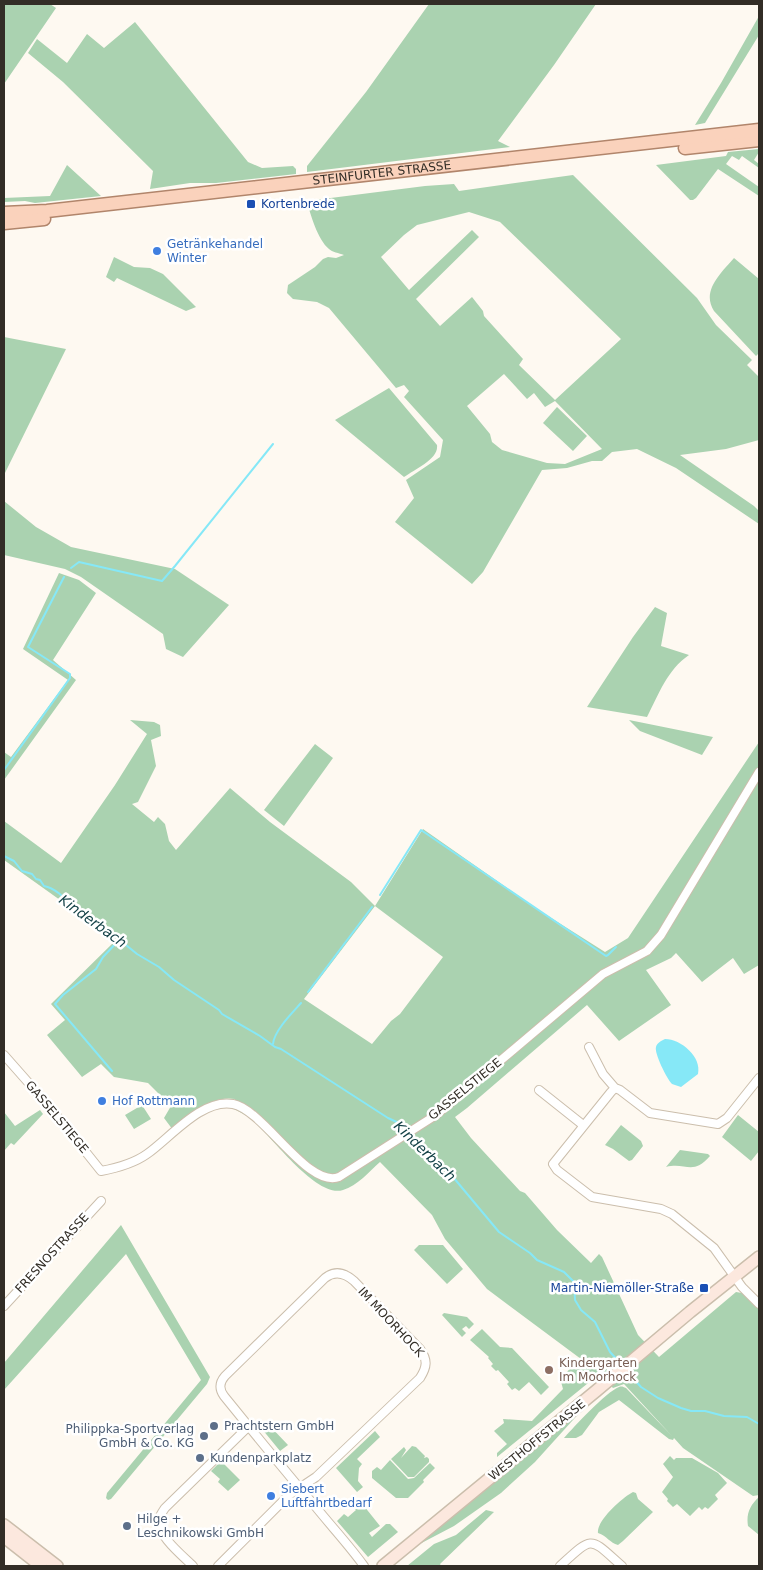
<svg xmlns="http://www.w3.org/2000/svg" width="763" height="1570" viewBox="0 0 763 1570" font-family="'DejaVu Sans',sans-serif">
<style>
.green{fill:#aad2b0;fill-rule:evenodd}
.water{fill:#86e8f7}
.lines{fill:none;stroke-linecap:round;stroke-linejoin:round}
.stream{stroke:#86e8f7;stroke-width:2}
.street-casing{stroke:#cbbeac;stroke-width:10}
.secondary-casing{stroke:#cbbeac;stroke-width:14}
.primary-casing{stroke:#b1856b;stroke-width:15}
.street{stroke:#fff;stroke-width:8}
.secondary{stroke:#fce8de;stroke-width:11}
.primary{stroke:#fad2bc;stroke-width:12}
.transit-dot{fill:#1a4fb4;stroke:#fff;stroke-width:2}
.shop-dot{fill:#3f7fe0;stroke:#fff;stroke-width:2}
.education-dot{fill:#8d6e63;stroke:#fff;stroke-width:2}
.service-dot{fill:#5c6f8a;stroke:#fff;stroke-width:2}
.labels{text-anchor:middle;dominant-baseline:central;stroke-width:5;stroke-linejoin:round;paint-order:stroke}
.street-label{font-size:12px;fill:#322d26;stroke:#fff}
.transit-label{font-size:12px;fill:#164399;stroke:#fff;text-anchor:start}
.shop-label{font-size:12px;fill:#366cbe;stroke:#fff;text-anchor:start}
.education-label{font-size:12px;fill:#785e54;stroke:#fff;text-anchor:start}
.service-label{font-size:12px;fill:#4e5e75;stroke:#fff;text-anchor:start}
.water-label{font-size:14px;font-style:italic;fill:#124046;stroke:#fff}
</style>
<rect width="100%" height="100%" fill="#fef9f1"/>
<path class="green" d="M4 4H50L56 8 4 84Z
M429 4H596L554 65 498 141 510 147 307 172V166L366 92Z
M759 16V35L705 123 695 125 721 83Z
M135 22 248 162 262 168 293 166 296 169V174L216 183H190L150 189 153 171 63 82 28 53 37 39 67 63 87 34 104 48Z
M759 149V152L754 160 759 164V168L742 156 739 160 732 156 726 164 759 187V196L718 169 696 198 693 200H690L656 165 726 156 728 152Z
M67 165 101 196 35 203 25 201 4 202V198L50 196Z
M573 175 697 298 716 325 752 360 747 365 759 377V440L726 449 680 455 754 506 759 511V524L676 468 637 449 612 452 602 461H592L567 468 542 470 483 572 472 584 395 522 414 498 406 480 440 457 443 440 404 397 409 391 404 385 396 388 329 308 317 302 293 299 287 293 288 285 315 267 323 259 328 257 336 258 344 255C339 253 332 252 329 249 318 240 310 214 307 201L425 186 454 184 459 191ZM469 212 500 222 621 339 555 400 519 365 523 359 484 316 483 311 472 297 440 326 416 299 479 237 472 230 409 290 381 257 404 235 417 225ZM504 374 527 399 534 393 545 407 555 401 602 449 565 464 547 463 502 450 492 442 490 434 467 406Z
M114 257 134 267 150 268 163 274 196 307 186 311 117 278 114 282 106 277Z
M734 258 759 279V353L756 356 714 311C701 291 721 273 734 258Z
M4 337 66 349 4 475Z
M389 388 437 445C439 459 415 469 404 477L335 420Z
M557 407 587 436 573 451 543 423Z
M4 501 36 527 71 547 175 569 229 605 183 657 166 649 163 634 81 577 65 569 4 555Z
M59 573 79 580 96 593 53 660 76 680 4 780V752L11 757 68 680 23 649Z
M655 607 667 613 661 646 689 655C667 670 659 694 647 717L587 707 633 637Z
M130 720 154 722 160 725 161 736 151 740 156 766 138 802 132 804 154 822 158 817 165 824 169 841 176 850 230 788 270 822 351 882 375 906 423 829 537 909 605 952 628 938 759 742V965L744 974 733 958 702 982 676 953 671 958 646 970 671 1005 619 1041 587 1005 467 1108 455 1117 471 1138 520 1191 525 1193 557 1230 591 1263 599 1254 602 1257 638 1335 659 1357 736 1292 742 1293 759 1308V1495L753 1496 683 1448 674 1438 673 1440 669 1439 619 1400 599 1412 582 1435 576 1438H564C574 1427 606 1392 619 1387 622 1386 623 1387 626 1388L672 1436 624 1384 613 1388 611 1386 582 1410 535 1462 501 1493 454 1526 412 1548 610 1384 598 1375 497 1457V1453L507 1444 494 1431 504 1423 503 1419 532 1421 563 1389 560 1378 581 1359 487 1289 445 1239 432 1215 380 1162C370 1171 357 1186 343 1190 316 1199 271 1135 251 1119 246 1115 240 1112 234 1109L235 1099C211 1095 190 1115 173 1130L164 1118 171 1106 148 1083 114 1077 101 1064 82 1077 47 1035 65 1020 51 1004 116 940 4 860V821L61 863 115 785 147 734ZM375 906 443 957 400 1014 391 1021 372 1044 304 999Z
M629 720 713 737 702 755 640 731Z
M315 744 333 758 284 826 264 810Z
M142 1105 151 1119 134 1129 125 1115Z
M40 1110 43 1114 14 1145 11 1143 4 1151V1112L15 1126Z
M738 1115 759 1132V1151L751 1161 722 1137Z
M621 1125 641 1141 643 1146 632 1160 629 1161 613 1149 605 1145Z
M680 1150 708 1154 710 1156C693 1176 686 1162 666 1167Z
M121 1225 210 1377 207 1384 111 1499 108 1500 106 1498 107 1493 201 1380 126 1254 4 1390V1363Z
M419 1245H443L463 1269 447 1284 414 1250Z
M444 1313 467 1317 474 1324 469 1329 466 1326 462 1329 466 1333 462 1337 442 1315Z
M482 1329 500 1347 512 1348 549 1387 541 1395 529 1382 519 1391 515 1388 512 1390 507 1384 509 1382 498 1370 496 1371 491 1366 493 1364 488 1358 489 1357 470 1340Z
M268 1424 288 1445 280 1451 262 1429Z
M375 1431 380 1437 357 1459 362 1464 359 1468 358 1481 363 1487 357 1492 336 1468Z
M412 1446 416 1447 425 1456 424 1458 427 1457 429 1459V1462L414 1477H408L391 1459 404 1447 406 1450 401 1458Z
M670 1456 674 1460 676 1458H692L718 1473 727 1483 715 1495 718 1499 708 1509 705 1507 702 1510 699 1507 690 1516 677 1504 673 1507 667 1501 668 1499 662 1492 673 1477 663 1464Z
M390 1460 408 1479 414 1478 430 1463 435 1468 423 1480 424 1482 408 1498H396L372 1478V1471L377 1467 381 1470Z
M221 1461 240 1480 228 1491 218 1482 220 1479 211 1471Z
M633 1492 636 1493 638 1499 653 1512 623 1541 618 1545C610 1543 607 1536 598 1533 596 1521 623 1497 633 1492Z
M759 1497V1535L748 1526C746 1514 750 1505 759 1497Z
M360 1501 380 1526 369 1533 372 1537 386 1524H390L398 1532 368 1557 337 1521 344 1514 348 1517 356 1510 353 1507Z
M486 1510 494 1512 440 1564 441 1566H407L434 1544 456 1535Z"/>
<path class="water" d="M665 1039C681 1039 702 1057 698 1074L681 1087 672 1084C667 1079 654 1053 656 1047 657 1043 661 1041 665 1039Z"/>
<g class="lines">
<path class="stream" d="M71 568 79 562 162 581 175 566 273 444
M4 770 70 678V674L28 647 64 577
M4 856 14 861 22 871 32 874 36 879 40 880 44 886C54 888 65 897 70 905L76 906 80 911 88 914 137 954 159 967 174 980 219 1010 222 1014 260 1036 275 1047 281 1049 388 1118 403 1125 407 1130
M380 895 421 830 606 956 608 955 616 947
M308 992 372 907
M273 1044C274 1031 292 1013 301 1003
M112 1071 55 1004 63 995 96 969 103 957 120 939
M410 1133 425 1150 448 1171 499 1232 530 1253 537 1260 564 1272 574 1282 575 1300 581 1310 595 1322 610 1352 621 1364
M627 1371 641 1387 658 1398 681 1408 691 1411H705L724 1416 747 1417 759 1424"/>
<g class="street-casing">
<path id="street" d="M589 1047 603 1074 615 1088
M4 1055 49 1106 101 1171C117 1168 133 1164 147 1154 170 1138 202 1098 233 1104 264 1110 308 1189 339 1177L436 1115 603 974 647 951 661 935 759 772
M759 1078 727 1118 718 1124 650 1113 620 1090 615 1088 611 1092 553 1164 557 1170 592 1197 661 1209 672 1214 714 1248 742 1287 759 1304
M539 1090 583 1125
M4 1306 101 1201
M193 1566C183 1556 156 1535 159 1519 160 1515 163 1511 165 1508L248 1427
M218 1566 289 1495 316 1477 420 1378C427 1367 428 1360 420 1349L354 1281C345 1273 335 1270 325 1278L225 1376C219 1383 219 1389 224 1396 254 1433 284 1470 315 1506 331 1526 349 1545 364 1566
M560 1566C594 1535 589 1537 622 1566"/>
</g>
<g class="secondary-casing">
<path id="secondary" d="M4 1525 57 1566
M4 1537 41 1566
M383 1566 596 1391 690 1312 759 1257"/>
</g>
<g class="primary-casing">
<g id="primary">
<path d="M685 148 759 140"/>
<path id="s1" d="M4 213 47 211 759 130"/>
<path d="M4 223 44 219"/>
</g>
</g>
<use href="#street" class="street"/>
<use href="#secondary" class="secondary"/>
<use href="#primary" class="primary"/>
</g>
<g class="transit-dot">
<rect x="246" y="199" width="10" height="10" rx="2.5"/>
<rect x="699" y="1283" width="10" height="10" rx="2.5"/>
</g>
<g class="shop-dot">
<circle cx="157" cy="251" r="5"/>
<circle cx="102" cy="1101" r="5"/>
<circle cx="271" cy="1496" r="5"/>
</g>
<circle class="education-dot" cx="549" cy="1370" r="5"/>
<g class="service-dot">
<circle cx="214" cy="1426" r="5"/>
<circle cx="204" cy="1436" r="5"/>
<circle cx="200" cy="1458" r="5"/>
<circle cx="127" cy="1526" r="5"/>
</g>
<g class="labels">
<g class="street-label">
<text stroke="none"><textPath href="#s1" startOffset="380">STEINFURTER STRASSE</textPath></text>
<text transform="translate(465 1089) rotate(-39)">GASSELSTIEGE</text>
<text transform="translate(57 1117) rotate(50)">GASSELSTIEGE</text>
<text transform="translate(52 1253) rotate(-48)">FRESNOSTRASSE</text>
<text transform="translate(391 1322) rotate(47)">IM MOORHOCK</text>
<text transform="translate(537 1440) rotate(-39)">WESTHOFFSTRASSE</text>
</g>
<g class="transit-label">
<text x="261" y="204">Kortenbrede</text>
<text x="694" y="1288" text-anchor="end">Martin-Niemöller-Straße</text>
</g>
<g class="shop-label">
<text x="167" y="244">Getränkehandel<tspan x="167" dy="14">Winter</tspan></text>
<text x="112" y="1101">Hof Rottmann</text>
<text x="281" y="1489">Siebert<tspan x="281" dy="14">Luftfahrtbedarf</tspan></text>
</g>
<g class="education-label">
<text x="559" y="1363">Kindergarten<tspan x="559" dy="14">Im Moorhock</tspan></text>
</g>
<g class="service-label">
<text x="224" y="1426">Prachtstern GmbH</text>
<text x="194" y="1429" text-anchor="end">Philippka-Sportverlag<tspan x="194" dy="14">GmbH &amp; Co. KG</tspan></text>
<text x="210" y="1458">Kundenparkplatz</text>
<text x="137" y="1519">Hilge +<tspan x="137" dy="14">Leschnikowski GmbH</tspan></text>
</g>
<g class="water-label">
<text transform="translate(93 921) rotate(36)">Kinderbach</text>
<text transform="translate(425 1151) rotate(44)">Kinderbach</text>
</g>
</g>
<rect width="763" height="1570" fill="none" stroke="#322d26" stroke-width="10"/>
</svg>
